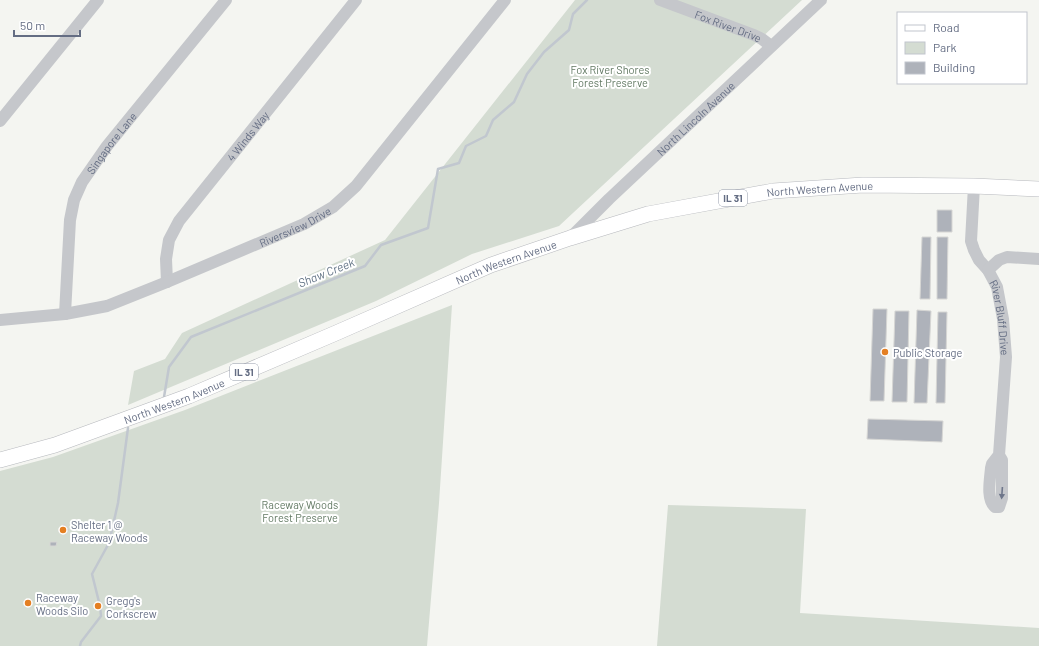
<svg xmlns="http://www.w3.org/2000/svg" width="1039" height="646" viewBox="0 0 1039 646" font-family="Barlow,sans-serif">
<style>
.green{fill:#d4dcd2}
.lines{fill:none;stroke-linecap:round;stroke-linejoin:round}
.stream{stroke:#c1c7cf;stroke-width:2.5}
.building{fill:#aeb2ba;stroke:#d6d6d4}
.major-casing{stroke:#b7b9be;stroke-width:16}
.minor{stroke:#c5c7cb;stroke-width:12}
.major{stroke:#fff;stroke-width:15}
.oneway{fill:#6e768a}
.poi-dot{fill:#e47f22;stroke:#fff;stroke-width:1.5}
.labels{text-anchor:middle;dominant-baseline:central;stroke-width:4;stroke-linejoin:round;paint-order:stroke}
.shield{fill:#fff;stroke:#9299a8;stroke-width:1}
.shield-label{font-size:10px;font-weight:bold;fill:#646d83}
.street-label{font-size:11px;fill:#646d83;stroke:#fff}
.park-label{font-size:11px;fill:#637a64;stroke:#fff}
.poi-label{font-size:11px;fill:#646d83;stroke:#fff;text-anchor:start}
.water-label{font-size:12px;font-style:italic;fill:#647587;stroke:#fff}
</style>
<rect width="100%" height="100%" fill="#f4f5f1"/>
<path class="green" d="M575 0H802L559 226 472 254 376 301 128 405 134 371 165 359 182 333 385 240Z
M452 305 439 503 427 646H0V471L53 457 185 410Z
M668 505 806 509 800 613 1039 628V646H657Z"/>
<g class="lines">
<path class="stream" d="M164 397 169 367 191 337 365 266 381 245 428 228 438 169 459 163 466 146 486 136 493 120 514 102 527 74 544 52 569 30 573 14 587 0
M80 646 81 642 101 616 100 606 92 574 109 543 118 503 128 428"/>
</g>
<path class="building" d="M937 210H952V232H937Z
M922 237H931L930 299H920Z
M937 237H948L947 299H937Z
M873 309H887L884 401H870Z
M917 310 931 311 927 403H914Z
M895 311H909L907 402H892Z
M938 312H947L945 403H936Z
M868 419 943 421 942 442 867 439Z
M64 524 69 530 62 535 58 530Z
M50 542H57L56 546H50Z
M24 603a4 4 0 1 1 8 0a4 4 0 1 1-8 0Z"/>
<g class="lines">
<g class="major-casing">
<g id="major">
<path id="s7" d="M0 460 55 445 189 396 336 333 491 265 570 238 648 214 773 191 863 185 974 186 1039 189"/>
</g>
</g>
<g class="minor">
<path id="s1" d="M660 0 754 35 762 39 771 46"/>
<path d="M0 121 98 0"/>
<path id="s2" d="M974 186 971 241 974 250 979 260 988 270 997 287 1003 319 1006 357 999 455 992 464 991 468C990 480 986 499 995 507H999L1002 498V460L999 455"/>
<path id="s3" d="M571 237 609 199 821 0"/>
<path d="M988 270 999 260 1007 257 1039 259"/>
<path id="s4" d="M167 282 166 259 169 240 179 221 356 0"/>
<path id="s5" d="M65 314 70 220 74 200 82 182 107 146 226 0"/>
<path id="s6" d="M0 320 65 314 107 306 167 282 304 224 333 207 356 186 505 0"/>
</g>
<use href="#major" class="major"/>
</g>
<defs><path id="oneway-solid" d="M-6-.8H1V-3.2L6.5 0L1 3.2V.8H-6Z"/></defs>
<use class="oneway" href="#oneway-solid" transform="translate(1002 493) rotate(94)"/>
<g class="poi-dot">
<circle cx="885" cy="352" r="4"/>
<circle cx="63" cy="530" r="4"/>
<circle cx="28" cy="603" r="4"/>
<circle cx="98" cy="606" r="4"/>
</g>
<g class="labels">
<g class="shield">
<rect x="719" y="190" width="28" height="16" rx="3"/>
<rect x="230" y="364" width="28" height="16" rx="3"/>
</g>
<g class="shield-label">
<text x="733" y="198">IL 31</text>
<text x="244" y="372">IL 31</text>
</g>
<g class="street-label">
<text stroke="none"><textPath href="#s1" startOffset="73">Fox River Drive</textPath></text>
<text stroke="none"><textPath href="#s3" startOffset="172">North Lincoln Avenue</textPath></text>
<text stroke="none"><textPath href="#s4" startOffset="173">4 Winds Way</textPath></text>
<text stroke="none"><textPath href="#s5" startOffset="183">Singapore Lane</textPath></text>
<text stroke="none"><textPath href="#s7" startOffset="868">North Western Avenue</textPath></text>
<text stroke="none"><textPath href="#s6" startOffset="312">Riversview Drive</textPath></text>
<text stroke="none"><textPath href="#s7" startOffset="544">North Western Avenue</textPath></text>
<text stroke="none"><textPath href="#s2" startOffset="139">River Bluff Drive</textPath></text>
<text stroke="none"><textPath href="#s7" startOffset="184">North Western Avenue</textPath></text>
</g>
<g class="park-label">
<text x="610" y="69">Fox River Shores<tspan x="610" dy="13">Forest Preserve</tspan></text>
<text x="300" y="504">Raceway Woods<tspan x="300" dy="13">Forest Preserve</tspan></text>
</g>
<g class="poi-label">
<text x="893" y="352">Public Storage</text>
<text x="71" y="524">Shelter 1 @<tspan x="71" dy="13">Raceway Woods</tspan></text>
<text x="36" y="597">Raceway<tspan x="36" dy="13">Woods Silo</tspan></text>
<text x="106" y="600">Gregg's<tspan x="106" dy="13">Corkscrew</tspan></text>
</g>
<g class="water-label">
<text transform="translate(326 272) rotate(-22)">Shaw Creek</text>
</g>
</g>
<rect x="897" y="12" width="130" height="72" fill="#ffffff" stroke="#c1c5cd"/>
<rect x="905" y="25" width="20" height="6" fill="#ffffff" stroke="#c1c5cd"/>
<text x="933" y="32" font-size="12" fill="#646d83">Road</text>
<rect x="905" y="42" width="20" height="12" fill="#d4dcd2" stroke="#c1c5cd"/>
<text x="933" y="52" font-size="12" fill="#646d83">Park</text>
<rect x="905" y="62" width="20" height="12" fill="#aeb2ba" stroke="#c1c5cd"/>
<text x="933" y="72" font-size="12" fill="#646d83">Building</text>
<path d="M14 30v6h66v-6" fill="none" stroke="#646d83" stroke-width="2"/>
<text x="20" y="30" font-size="12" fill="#646d83" stroke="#ffffff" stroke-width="3" paint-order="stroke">50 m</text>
</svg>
